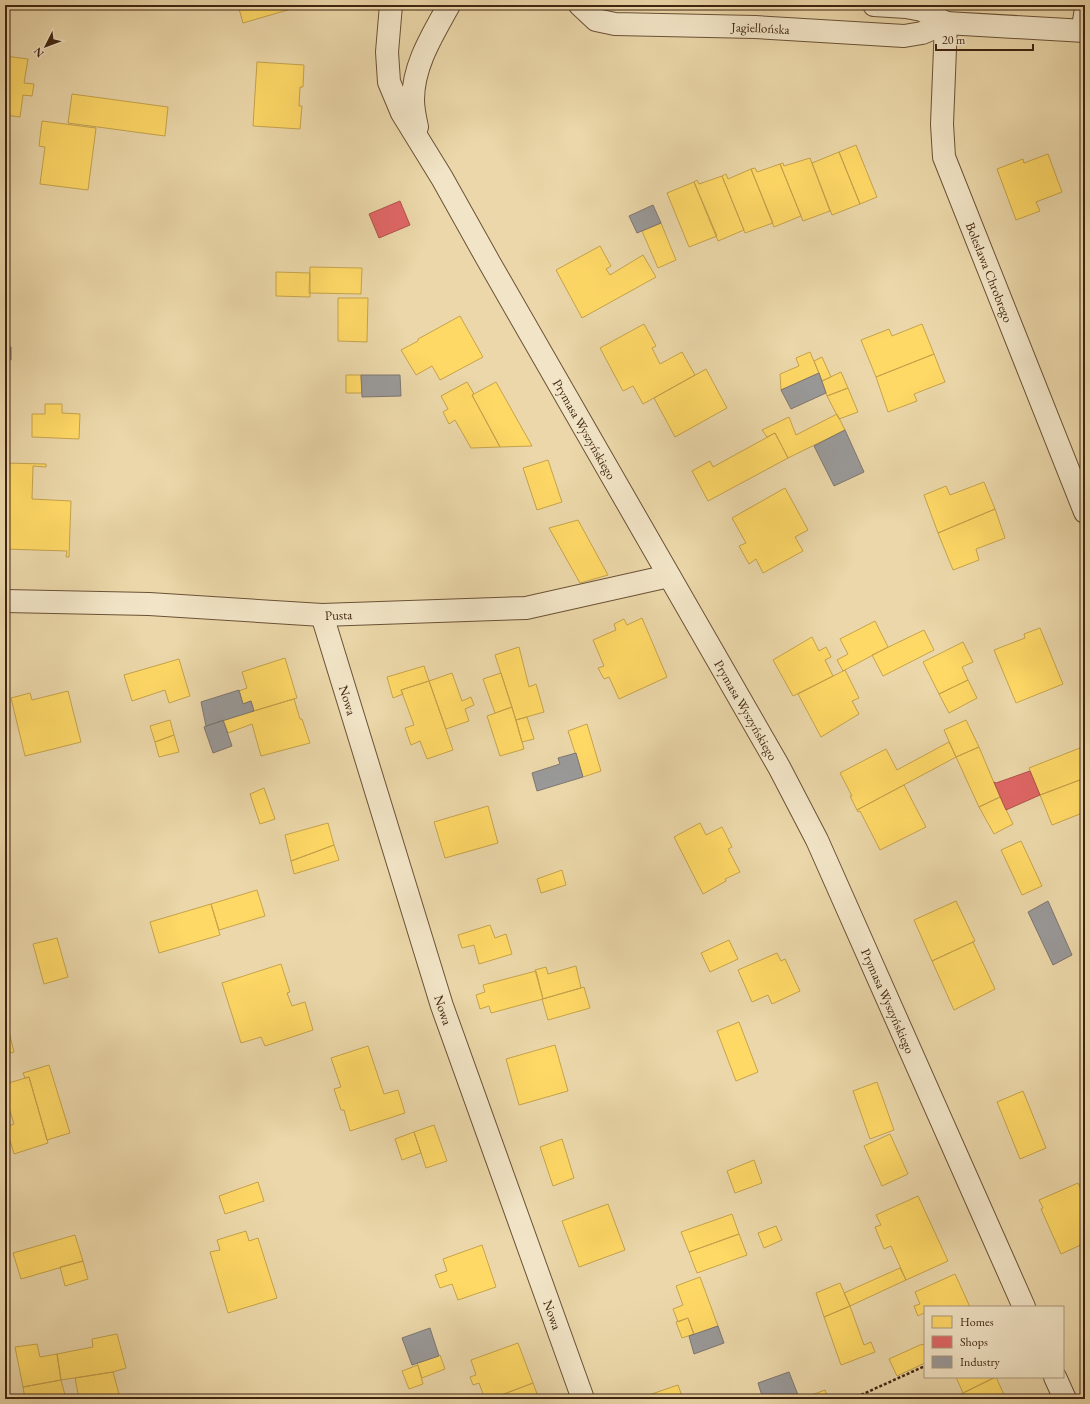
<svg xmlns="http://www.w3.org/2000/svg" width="1090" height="1404" viewBox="0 0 1090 1404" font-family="'EB Garamond',serif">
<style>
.homes{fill:#ffd966;stroke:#c6a34c}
.shops{fill:#e06666;stroke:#b0524c}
.industry{fill:#999;stroke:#7e7670}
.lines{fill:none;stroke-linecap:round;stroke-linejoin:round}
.service-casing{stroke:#6b5236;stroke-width:15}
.minor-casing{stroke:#6b5236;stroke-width:24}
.tertiary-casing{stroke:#6b5236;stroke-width:24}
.path{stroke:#402510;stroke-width:2.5;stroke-dasharray:3 2;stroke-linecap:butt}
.service{stroke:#f2e5c7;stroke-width:13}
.minor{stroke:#f2e5c7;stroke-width:22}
.tertiary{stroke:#f2e5c7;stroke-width:22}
.labels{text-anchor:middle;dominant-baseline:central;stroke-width:4;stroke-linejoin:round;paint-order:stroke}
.street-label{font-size:13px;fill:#402510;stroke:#f2e5c7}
</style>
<rect width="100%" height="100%" fill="#ebd7a9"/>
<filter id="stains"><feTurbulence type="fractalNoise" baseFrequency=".005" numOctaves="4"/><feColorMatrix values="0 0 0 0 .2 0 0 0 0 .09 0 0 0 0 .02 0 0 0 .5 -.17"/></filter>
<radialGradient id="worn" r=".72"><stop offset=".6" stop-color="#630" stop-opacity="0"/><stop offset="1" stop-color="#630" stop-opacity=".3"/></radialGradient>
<path class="homes" d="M238 5H297L298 7 243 23Z
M5 56 28 59 24 83 34 84 32 96 23 95 20 117 5 115Z
M257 62 304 65 303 87H300L299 106H302L300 129 253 126Z
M72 94 168 107 165 136 68 123Z
M42 121 96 128 88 190 40 184 45 147 39 146Z
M856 145 877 197 860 204 839 152Z
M839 152 860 204 832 215 812 163Z
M1048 154 1062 192 1036 202 1040 211 1016 220 997 169 1023 159 1024 163Z
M810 158 830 211 803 221 780 164 783 163 784 166Z
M780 164 801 216 774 227 751 169 755 168 757 172Z
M751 169 773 223 745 233 722 176 726 174 728 179Z
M722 176 744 230 718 241 694 182 697 180 699 184Z
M694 182 717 236 689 247 667 193Z
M5 222H9L5 253Z
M661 223 676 260 658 268 642 231Z
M600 246 611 266 606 269 610 275 643 255 656 277 582 318 556 270Z
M310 267 362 268 361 294 309 293Z
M276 272 310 273V297L276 296Z
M338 298H368L367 342 338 341Z
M460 316 483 357 440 380 432 366 416 375 401 350 418 341V339Z
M644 324 656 346 652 348 660 364 682 352 695 375 643 404 633 386 623 391 600 348Z
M922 324 934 354 876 377 861 340 889 329 892 336Z
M810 352 819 373 781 390 780 374 799 366 796 358Z
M934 354 945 382 914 394 917 401 888 412 876 377Z
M822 357 831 377 822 381 814 361Z
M706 369 727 408 675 437 654 398Z
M841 372 848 388 827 396 822 381Z
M346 375H361L362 393H346Z
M467 382 474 394 472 395 500 447 471 448 455 420 449 424 443 412 448 409 441 396Z
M496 382 532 446 500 447 472 395Z
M848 388 858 412 839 419 827 396Z
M45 404H62V413L80 414 79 439 32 437V414H45Z
M837 414 845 430 788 458 775 433 767 437 762 430 789 417 796 435Z
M775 433 788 458 708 501 692 471 710 461 713 467Z
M548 460 562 502 537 510 523 468Z
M5 463 46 464V467L33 466 32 499 71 501 69 557H66L67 551 5 549Z
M984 482 995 509 938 533 924 495 946 486 950 495Z
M785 488 808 530 795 537 803 551 763 573 756 559 749 564 739 546 746 543 732 518Z
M995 509 1005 538 976 549 979 560 953 570 938 533Z
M578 520 608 575 580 583 549 528Z
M642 618 667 677 619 699 609 677 604 679 598 668 604 666 593 640 616 630 614 624 624 619 627 625Z
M875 621 888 647 843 671 837 660 848 654 840 639Z
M1040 628 1063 684 1016 703 994 650 1025 638 1024 634Z
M924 630 934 650 883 676 872 655Z
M812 637 819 651 826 647 831 657 825 660 833 676 793 696 773 660Z
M963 642 973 662 962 667 968 680 939 694 923 662Z
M519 647 529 687 536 684 544 712 516 720 495 655Z
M285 658 297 698 254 711 251 701 243 704 239 691 247 688 242 672Z
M179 659 190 696 169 703 165 690 132 701 124 675Z
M424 666 429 681 401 690 403 694 393 698 387 677Z
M845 670 859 698 852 701 859 714 821 737 798 694Z
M452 673 462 701 471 697 474 705 465 709 469 721 446 729 429 681Z
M501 673 512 707 495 713 483 679Z
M968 680 977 698 949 713 939 694Z
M429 681 453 750 427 759 420 741 411 745 405 728 414 725 401 690Z
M68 691 81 742 25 756 11 698 30 693 32 700Z
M294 699 300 719H302L310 743 261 756 252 724 228 733 223 720Z
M512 707 524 749 500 756 487 716Z
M527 717 534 739 522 742 516 720Z
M170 720 174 735 155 742 150 726Z
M966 720 979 747 956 757 944 730Z
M587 724 601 771 583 777 568 731Z
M174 735 179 752 159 757 155 742Z
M949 742 956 757 857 810 850 796H852L840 773 886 749 897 770Z
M1085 746V778L1040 795 1029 768Z
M979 747 1000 797 979 807 956 757Z
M1085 778V812L1052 825 1040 795Z
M904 785 926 827 880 850 860 811 858 812 857 810Z
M264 788 275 819 260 824 250 794Z
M1000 797 1013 824 994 834 979 807Z
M488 806 498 843 445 858 434 822Z
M328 823 334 845 291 861 285 835Z
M700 823 706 835 722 827 732 847 728 849 740 872 725 879 726 881 703 894 674 837Z
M1021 841 1042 886 1022 895 1001 850Z
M334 845 339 860 294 874 291 861Z
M562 870 566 885 541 893 537 879Z
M257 890 265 916 219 930 211 904Z
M956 901 975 941 932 961 914 920Z
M211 904 220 935 159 953 150 922Z
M490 925 495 938 506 934 512 954 479 964 474 945 462 948 458 935Z
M57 938 68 977 44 984 33 944Z
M729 940 738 959 710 972 701 953Z
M973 942 995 989 954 1010 932 961Z
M777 953 781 961 785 959 800 991 772 1004 768 995 752 1002 738 970Z
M281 964 290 992 287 993 292 1006 305 1002 313 1030 265 1046 261 1037 241 1043 222 983Z
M576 966 581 988 543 999 535 970 546 967 548 974Z
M536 971 543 999 491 1013 489 1006 480 1009 476 995 485 992 483 985Z
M584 987 590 1008 548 1020 542 999Z
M739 1022 758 1072 736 1081 717 1031Z
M8 1028 14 1052 5 1054V1029Z
M555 1045 568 1091 519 1105 506 1059Z
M368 1046 384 1094 398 1090 405 1113 350 1131 344 1110H341L334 1089 341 1087 331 1058Z
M49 1065 70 1133 47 1140 29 1077 25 1078 23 1073Z
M29 1077 48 1143 14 1154 6 1127 14 1124 5 1095V1084Z
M877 1082 894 1130 870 1139 853 1091Z
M1023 1091 1046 1148 1020 1159 997 1102Z
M434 1125 447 1161 426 1168 414 1132Z
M414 1132 421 1153 402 1160 395 1139Z
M890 1134 908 1174 882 1186 864 1146Z
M562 1139 574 1178 553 1186 540 1147Z
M754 1160 762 1183 735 1193 727 1171Z
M258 1182 264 1201 225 1214 219 1196Z
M1078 1183 1085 1198V1243L1061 1254 1041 1209 1043 1208 1039 1200Z
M918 1196 948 1261 906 1280 891 1246 884 1249 875 1227 881 1225 876 1215Z
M608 1204 625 1250 579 1267 562 1221Z
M732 1214 739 1234 689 1252 681 1232Z
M776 1226 782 1240 764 1248 758 1233Z
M246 1231 249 1241 258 1238 277 1298 228 1313 210 1252 220 1250 217 1240Z
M739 1234 747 1255 697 1273 689 1252Z
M75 1235 83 1261 21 1279 13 1253Z
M482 1245 496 1287 458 1300 452 1284 440 1288 435 1275 447 1271 443 1259Z
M83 1261 88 1279 65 1286 60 1267Z
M900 1268 906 1280 850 1306 844 1293Z
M955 1274 970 1307H925V1315L924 1313 918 1316 914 1306 920 1304 915 1292Z
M700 1277 718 1326 694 1335 688 1318 678 1322 673 1309 683 1305 676 1286Z
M840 1283 850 1306 824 1317 816 1293Z
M850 1306 864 1345 871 1342 875 1352 841 1365 824 1317Z
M688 1318 694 1334 682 1338 676 1322Z
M117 1334 126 1368 113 1372 61 1380 57 1354 93 1347 92 1339Z
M518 1343 533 1383 491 1399H485L479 1383 473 1385 470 1377 476 1375 471 1360Z
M37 1344 40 1357 57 1354 61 1380 23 1387 15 1347Z
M925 1344V1363L897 1376 889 1359 920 1345Z
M440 1355 445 1369 422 1378 417 1363Z
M418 1365 423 1384 409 1389 402 1371Z
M113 1372 119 1394 92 1399H79L75 1378Z
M956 1377H995L963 1393Z
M996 1377 1006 1399H958L957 1396Z
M61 1380 66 1399H25L23 1387Z
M533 1383 539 1399H491L496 1397Z
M678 1385 683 1399H637Z
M825 1390 828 1399H801Z"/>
<path class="shops" d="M400 201 410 225 379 238 369 214Z
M1030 771 1040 795 1006 810 994 782 996 783Z"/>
<path class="industry" d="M653 205 661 223 637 233 629 216Z
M5 347H11V360H5Z
M819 373 826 393 791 409 781 390Z
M361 375H400L401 396 362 397Z
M845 430 864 472 834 486 814 446Z
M239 690 243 704 251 701 254 711 206 726 201 702Z
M223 720 232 746 213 753 204 727Z
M576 753 583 777 537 791 532 773 560 764 558 758Z
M1048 901 1072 955 1053 965 1028 912Z
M718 1326 724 1343 694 1354 689 1336Z
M430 1328 439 1356 412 1365 402 1338Z
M789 1372 798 1395 786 1399H763L758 1383Z"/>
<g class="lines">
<g class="service-casing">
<path id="service" d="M1078 30 1082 5"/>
</g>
<g class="minor-casing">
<g id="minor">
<path id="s1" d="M946 23 942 124 944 157 1085 512"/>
<path id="s2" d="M5 601 149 604 322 615 526 608 669 576"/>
<path id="s3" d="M322 615 442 1006 583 1399"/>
</g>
</g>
<g class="tertiary-casing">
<g id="tertiary">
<path id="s4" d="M391 5 387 52 389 82 402 113 442 178 489 262 779 767 817 840 1024 1307"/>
<path id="s5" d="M580 5 596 20 615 24 755 27 904 36 922 33 946 23 1085 31"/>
<path d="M874 5 906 7 922 10 946 23"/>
<path d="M417 127C415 118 413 109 413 100 413 65 433 34 449 5"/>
<path d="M1055 1377 1065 1399"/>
</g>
</g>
<path class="path" d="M852 1399 925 1366"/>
<use href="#service" class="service"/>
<use href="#minor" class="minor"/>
<use href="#tertiary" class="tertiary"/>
</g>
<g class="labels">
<g class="street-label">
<text stroke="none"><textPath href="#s5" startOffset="187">Jagiellońska</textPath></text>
<text stroke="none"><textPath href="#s1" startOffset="258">Bolesława Chrobrego</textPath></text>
<text stroke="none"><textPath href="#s4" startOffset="476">Prymasa Wyszyńskiego</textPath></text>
<text stroke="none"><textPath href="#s2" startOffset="334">Pusta</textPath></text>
<text stroke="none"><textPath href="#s3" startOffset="89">Nowa</textPath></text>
<text stroke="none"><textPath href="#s4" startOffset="800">Prymasa Wyszyńskiego</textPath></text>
<text stroke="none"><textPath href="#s4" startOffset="1124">Prymasa Wyszyńskiego</textPath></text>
<text stroke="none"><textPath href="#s3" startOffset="413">Nowa</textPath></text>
<text stroke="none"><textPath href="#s3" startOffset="737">Nowa</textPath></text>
</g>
</g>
<rect width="1090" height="1404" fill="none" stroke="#ebd7a9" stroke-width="20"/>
<rect x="6" y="6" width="1078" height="1392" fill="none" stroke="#402510" stroke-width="2"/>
<rect x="10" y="10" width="1070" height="1384" fill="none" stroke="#402510"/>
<rect x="924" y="1306" width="140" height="72" fill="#f2e5c7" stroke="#ab987e"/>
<rect x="932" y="1316" width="20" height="12" fill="#ffd966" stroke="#ab987e"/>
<text x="960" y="1326" font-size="12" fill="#402510">Homes</text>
<rect x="932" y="1336" width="20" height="12" fill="#e06666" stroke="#ab987e"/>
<text x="960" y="1346" font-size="12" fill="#402510">Shops</text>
<rect x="932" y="1356" width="20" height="12" fill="#999999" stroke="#ab987e"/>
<text x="960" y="1366" font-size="12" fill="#402510">Industry</text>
<g transform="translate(46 46) rotate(228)" stroke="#f2e5c7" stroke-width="3" paint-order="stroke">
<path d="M0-3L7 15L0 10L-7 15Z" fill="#402510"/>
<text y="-6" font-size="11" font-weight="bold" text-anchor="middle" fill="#402510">N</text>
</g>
<path d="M936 44v6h97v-6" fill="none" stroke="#402510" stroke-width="2"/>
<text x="942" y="44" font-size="12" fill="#402510" stroke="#f2e5c7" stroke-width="3" paint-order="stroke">20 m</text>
<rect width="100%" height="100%" filter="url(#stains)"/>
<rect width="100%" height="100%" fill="url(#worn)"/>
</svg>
